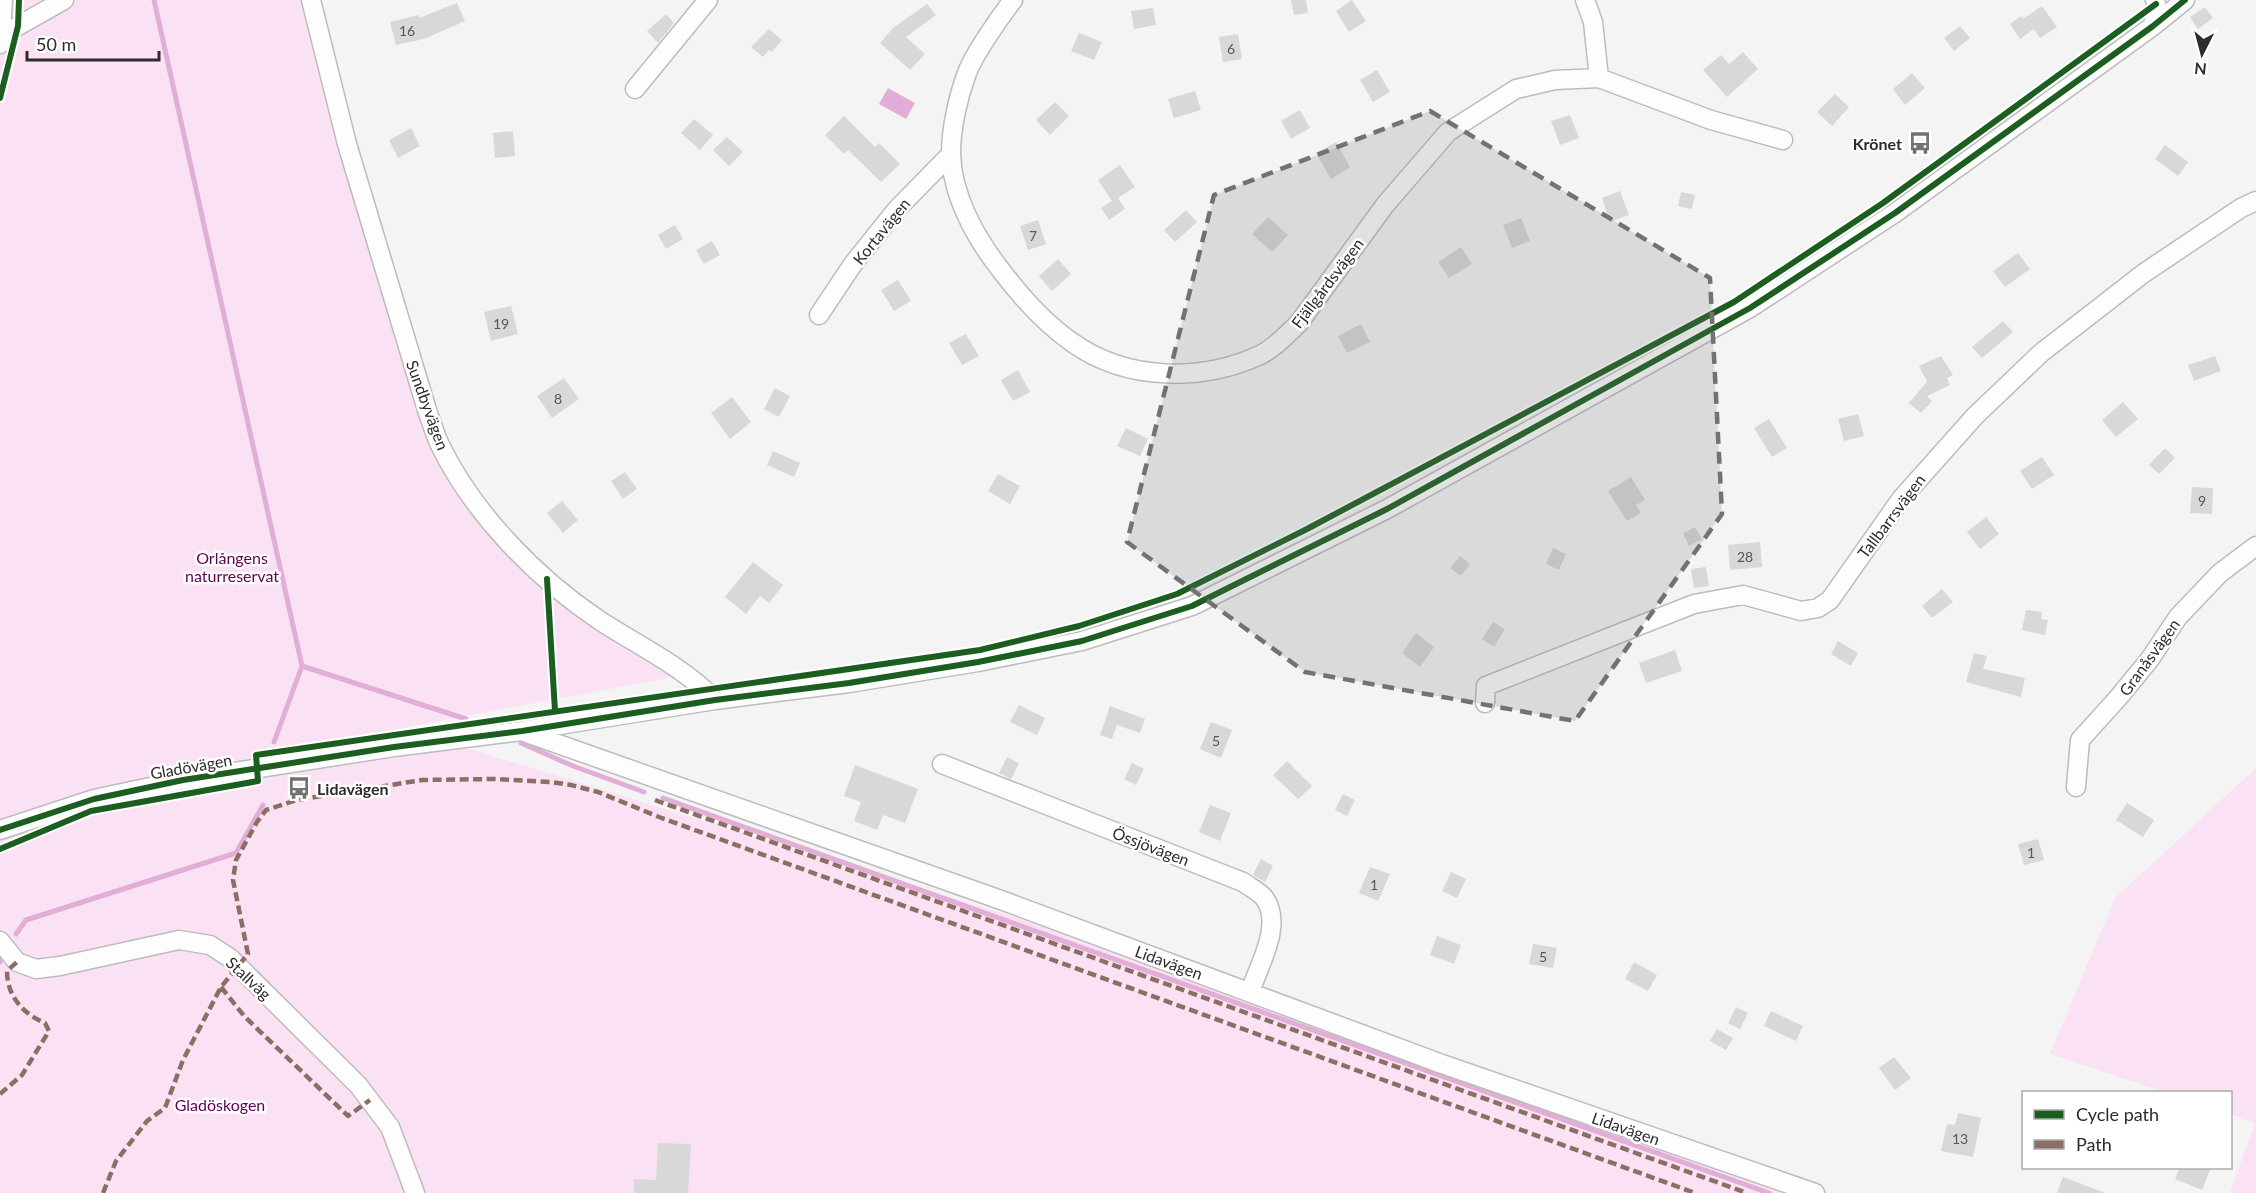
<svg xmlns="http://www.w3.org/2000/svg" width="2256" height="1193" viewBox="0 0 2256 1193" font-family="Lato,sans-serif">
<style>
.green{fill:#fae2f4}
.water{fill:#e2add6}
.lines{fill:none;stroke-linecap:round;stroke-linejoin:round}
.stream{stroke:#e2add6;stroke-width:5}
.building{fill:#d9d8d9}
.minor-casing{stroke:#bcbcbc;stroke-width:21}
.minor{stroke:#fdfdfd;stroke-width:18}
.quiet{stroke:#8d6e63;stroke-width:4.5;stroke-dasharray:9 4.5;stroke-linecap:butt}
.cycleway-casing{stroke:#fff;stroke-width:10}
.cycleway{stroke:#1b5e20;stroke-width:6}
.marked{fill:#737273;fill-opacity:0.2;stroke:#737273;stroke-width:4.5;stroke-dasharray:12 8;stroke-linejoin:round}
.labels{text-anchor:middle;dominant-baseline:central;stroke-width:5;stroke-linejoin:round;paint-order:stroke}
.number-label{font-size:14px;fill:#585758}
.poi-label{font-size:16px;font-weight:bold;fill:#2d2c2d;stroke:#fff;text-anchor:end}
.street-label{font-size:16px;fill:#2d2c2d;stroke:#fff}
.park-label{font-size:16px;fill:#600054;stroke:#fff}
</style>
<rect width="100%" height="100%" fill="#f4f4f4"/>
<path class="green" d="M0 0H300L412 394 450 482 484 526 679 676 402 728 1054 929 1787 1193H0Z
M2256 768V1193H2230L2255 1123 2231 1114 2230 1092H2165L2050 1054 2115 898Z"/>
<path class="water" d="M888 88 915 103 906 119 879 104Z"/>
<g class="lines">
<path class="stream" d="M154 0 302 666 466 719
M274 742 302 666
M521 743 573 766 644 792
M663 798 1769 1193
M16 934 26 920 236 853 263 805
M0 958V962"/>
</g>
<path class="building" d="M1291 0H1306L1308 13 1294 15Z
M1352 0 1366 21 1349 32 1336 11Z
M457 3 465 21 424 39 396 45 390 22 419 15V18Z
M927 4 936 15 906 37 925 54 910 70 880 43 893 28Z
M2042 6 2057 27 2040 38 2034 29 2020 39 2010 24 2021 16 2023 19Z
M2205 7 2213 18 2198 29 2190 17Z
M1153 8 1156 25 1134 29 1131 11Z
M666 14 674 23 658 43 647 31Z
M1960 26 1970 38 1954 51 1944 38Z
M769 29 782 40 772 52 769 50 763 57 751 47Z
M1079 33 1102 42 1094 60 1071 51Z
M1238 34 1242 59 1223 62 1219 37Z
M1743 52 1758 69 1727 97 1703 70 1721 55 1729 64Z
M1377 70 1390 92 1373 102 1360 80Z
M1912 73 1925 88 1905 105 1893 89Z
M1195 91 1201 110 1174 118 1168 99Z
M1835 94 1849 107 1832 126 1817 112Z
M1055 102 1069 116 1050 135 1036 120Z
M1300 110 1310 128 1291 139 1281 121Z
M1570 115 1579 138 1560 145 1551 121Z
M844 116 875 147 879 143 900 164 881 182 848 150 844 154 825 135Z
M694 119 713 135 700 150 681 133Z
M411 128 420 146 398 158 389 140Z
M513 131 515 156 495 158 493 133Z
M727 137 743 152 729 166 713 150Z
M1336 142 1350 167 1331 179 1316 153Z
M2165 145 2188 162 2178 176 2155 159Z
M1120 165 1135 187 1118 198 1125 209 1109 220 1101 208 1112 201 1098 180Z
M1620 191 1629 215 1610 222 1602 198Z
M1681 192 1695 195 1692 209 1678 206Z
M1186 210 1197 222 1175 242 1164 230Z
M1268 217 1288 235 1272 252 1252 234Z
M1521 218 1530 241 1512 248 1503 225Z
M1038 220 1046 244 1028 250 1020 226Z
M675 225 683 239 666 249 658 235Z
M712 241 720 255 704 264 696 250Z
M1461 247 1472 264 1449 278 1438 262Z
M2018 253 2030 269 2005 287 1993 271Z
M1058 259 1071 274 1052 291 1039 276Z
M898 280 911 301 894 311 881 290Z
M511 306 518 334 491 341 484 312Z
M2003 321 2013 332 1982 358 1972 347Z
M1361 324 1370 342 1347 353 1338 336Z
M966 334 979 356 962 365 949 343Z
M1941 356 1953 375 1947 378 1950 385 1927 396 1932 401 1921 413 1910 404 1907 405 1927 382 1919 366Z
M2215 356 2221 371 2194 381 2188 365Z
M1018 370 1030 392 1013 401 1001 380Z
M564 378 579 399 552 418 537 396Z
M775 388 790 396 779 417 764 409Z
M732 397 751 422 730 439 711 413Z
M2123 402 2138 419 2116 437 2102 420Z
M1858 414 1864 436 1844 441 1838 419Z
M1769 419 1787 448 1772 457 1754 428Z
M1126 428 1148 439 1140 456 1117 446Z
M2165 448 2175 458 2159 474 2149 465Z
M773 451 800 463 794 477 767 465Z
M2042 457 2054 475 2032 489 2020 471Z
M625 472 637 489 623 499 611 481Z
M998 474 1020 486 1010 504 988 491Z
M1631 477 1645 500 1636 505 1641 513 1627 521 1608 491Z
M2192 487 2213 488 2212 514 2190 513Z
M562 501 578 520 563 533 547 513Z
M1986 517 1999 534 1980 549 1967 532Z
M1695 527 1702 539 1689 546 1683 533Z
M1760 542 1762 567 1730 570 1728 545Z
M1553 548 1566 554 1559 570 1546 564Z
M1460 556 1470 564 1461 576 1450 568Z
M753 562 783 585 769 603 760 596 746 614 725 597Z
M1706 567 1709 586 1694 588 1691 569Z
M1942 589 1953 602 1932 618 1922 606Z
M2026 610 2042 612 2041 619 2048 620 2045 635 2022 630Z
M1493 622 1505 629 1494 647 1482 639Z
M1416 633 1434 647 1420 667 1402 653Z
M1838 641 1858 653 1851 666 1831 654Z
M1675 650 1682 671 1646 683 1639 663Z
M1974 653 1987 656 1983 669 2025 678 2021 697 1966 682Z
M1019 705 1045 718 1037 735 1010 722Z
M1110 706 1145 719 1140 733 1117 725 1112 739 1100 735Z
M1211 722 1232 730 1221 758 1200 749Z
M1007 757 1019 763 1011 779 999 773Z
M1287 761 1312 786 1298 799 1273 775Z
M1132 763 1144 769 1136 785 1124 779Z
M855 765 918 789 905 823 883 815 877 830 854 821 861 802 844 796Z
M1343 794 1355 800 1347 816 1335 810Z
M2127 803 2154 820 2143 837 2116 820Z
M1210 805 1231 813 1220 841 1199 832Z
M2038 839 2044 860 2024 865 2018 844Z
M1261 859 1273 866 1265 882 1253 875Z
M1370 867 1390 874 1378 901 1359 893Z
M1451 872 1466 879 1457 898 1442 891Z
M1437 936 1461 945 1454 964 1430 955Z
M1533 944 1557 948 1553 968 1529 964Z
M1634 962 1657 975 1648 991 1625 979Z
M1736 1007 1748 1013 1740 1029 1728 1023Z
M1771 1011 1803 1026 1796 1041 1764 1026Z
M1717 1029 1733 1038 1726 1050 1710 1041Z
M1894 1057 1911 1078 1895 1090 1879 1068Z
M1958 1113 1981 1118 1973 1157 1941 1151 1947 1124 1955 1125Z
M658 1143 691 1144 688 1193H634V1179L656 1180Z
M2180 1167H2211L2202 1190 2175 1179Z
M2063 1177 2103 1192V1193H2057Z"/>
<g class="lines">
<g class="minor-casing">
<path id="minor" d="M311 0 347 144 427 410C431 422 435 434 440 445 473 513 536 578 599 620 637 645 684 667 715 700
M1013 0C1000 17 974 54 967 73 958 97 951 128 951 154 952 195 975 237 1000 269 1021 297 1044 323 1073 343 1127 381 1202 382 1260 355 1275 348 1287 334 1299 323L1385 205 1448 132 1516 89 1555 80 1599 78 1711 120 1783 140
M1585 0 1593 22 1599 78
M2153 26 2156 4 2155 0
M2 35 64 0
M0 44 3 0
M635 89 708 0
M819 315 853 264 897 209 951 154
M1485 703 1486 686 1694 604 1743 595 1801 611 1818 608 1830 600 1901 499 1975 416 2041 353 2144 273 2241 208 2256 201
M524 732 1001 900 1442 1064 1815 1193
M942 764 1243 882C1249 887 1261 892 1265 899 1283 925 1259 965 1250 992
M2076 787 2080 740 2118 698 2150 659 2178 617 2220 573 2256 546
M0 830 94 799 183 780 394 747 522 731 715 700 849 683 978 662 1082 641 1192 606 1387 509 1750 308 1895 213 2153 26 2185 0
M0 941 17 962 36 969 60 966 179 940 210 945 230 958 358 1085 390 1127 415 1193"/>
</g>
<use href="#minor" class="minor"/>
<path class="quiet" d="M655 800 1747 1193
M221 987 245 1017 348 1116 370 1100
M0 1094 22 1075 49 1031 45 1023C23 1014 7 996 7 971L17 962
M103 1193 116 1161 147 1121 165 1108 183 1060 221 987 248 954 233 880 236 860 257 822 266 810 297 800 422 780 495 779 551 782 571 785 598 792 659 817 1695 1193"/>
<g class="cycleway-casing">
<path id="cycleway" d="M0 98 18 26 19 0
M547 579 555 711
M0 830 94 799 183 780 394 747 522 731 715 700 849 683 978 662 1082 641 1192 606 1387 509 1750 308 1895 213 2153 26 2185 0
M0 849 91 811 258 781 256 755 980 650 1079 626 1177 594 1307 529 1734 302 1883 203 2156 4"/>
</g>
<use href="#cycleway" class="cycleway"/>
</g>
<path class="marked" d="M1430 111 1710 278 1722 514 1575 721 1305 672 1127 542 1214 195Z"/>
<defs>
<g id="bus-bare" transform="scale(1.8)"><path d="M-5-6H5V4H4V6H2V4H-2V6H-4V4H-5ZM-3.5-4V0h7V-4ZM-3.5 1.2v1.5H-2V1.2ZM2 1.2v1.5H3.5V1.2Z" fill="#737273" stroke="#fff" stroke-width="2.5" paint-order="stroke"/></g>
</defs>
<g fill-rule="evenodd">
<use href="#bus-bare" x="1920" y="143"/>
<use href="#bus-bare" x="299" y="788"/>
</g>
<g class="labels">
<g class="number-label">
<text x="407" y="30">16</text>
<text x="1231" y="48">6</text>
<text x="1033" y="235">7</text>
<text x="501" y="323">19</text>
<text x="558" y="398">8</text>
<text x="2202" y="500">9</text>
<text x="1745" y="556">28</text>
<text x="1216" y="740">5</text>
<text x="2031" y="852">1</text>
<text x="1374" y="884">1</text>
<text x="1543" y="956">5</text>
<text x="1960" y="1138">13</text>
</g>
<g class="poi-label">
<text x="1902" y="143">Krönet</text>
<text x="317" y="788" text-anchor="start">Lidavägen</text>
</g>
<g class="street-label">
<text transform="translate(881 231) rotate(-51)">Kortavägen</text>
<text transform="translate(1327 283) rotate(-53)">Fjällgårdsvägen</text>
<text transform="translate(428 405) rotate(70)">Sundbyvägen</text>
<text transform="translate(1891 516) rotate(-53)">Tallbarrsvägen</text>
<text transform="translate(2149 657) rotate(-54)">Granåsvägen</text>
<text transform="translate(191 766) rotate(-10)">Gladövägen</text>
<text transform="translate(1151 846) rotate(21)">Össjövägen</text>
<text transform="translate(1169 962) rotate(20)">Lidavägen</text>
<text transform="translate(249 978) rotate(43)">Stallväg</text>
<text transform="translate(1626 1128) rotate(19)">Lidavägen</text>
</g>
<g class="park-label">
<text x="232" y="557">Orlångens<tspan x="232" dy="18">naturreservat</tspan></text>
<text x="220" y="1104">Gladöskogen</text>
</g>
</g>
<rect x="2022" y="1091" width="210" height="78" fill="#ffffff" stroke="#ababab" stroke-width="1.5"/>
<rect x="2034" y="1110" width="30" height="9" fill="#1b5e20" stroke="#ababab" stroke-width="1.5"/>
<text x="2076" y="1121" font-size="18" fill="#2d2c2d">Cycle path</text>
<rect x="2034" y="1140" width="30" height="9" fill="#8d6e63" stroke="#ababab" stroke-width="1.5"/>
<text x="2076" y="1151" font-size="18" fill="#2d2c2d">Path</text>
<g transform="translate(2202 54) rotate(186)" stroke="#ffffff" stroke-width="4.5" paint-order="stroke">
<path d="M0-4.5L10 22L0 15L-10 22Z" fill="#2d2c2d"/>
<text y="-9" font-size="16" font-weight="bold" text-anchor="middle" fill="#2d2c2d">N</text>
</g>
<path d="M27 51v9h132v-9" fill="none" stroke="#2d2c2d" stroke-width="3"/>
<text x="36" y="51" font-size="18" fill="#2d2c2d" stroke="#ffffff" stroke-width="4.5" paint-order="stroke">50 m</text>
</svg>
